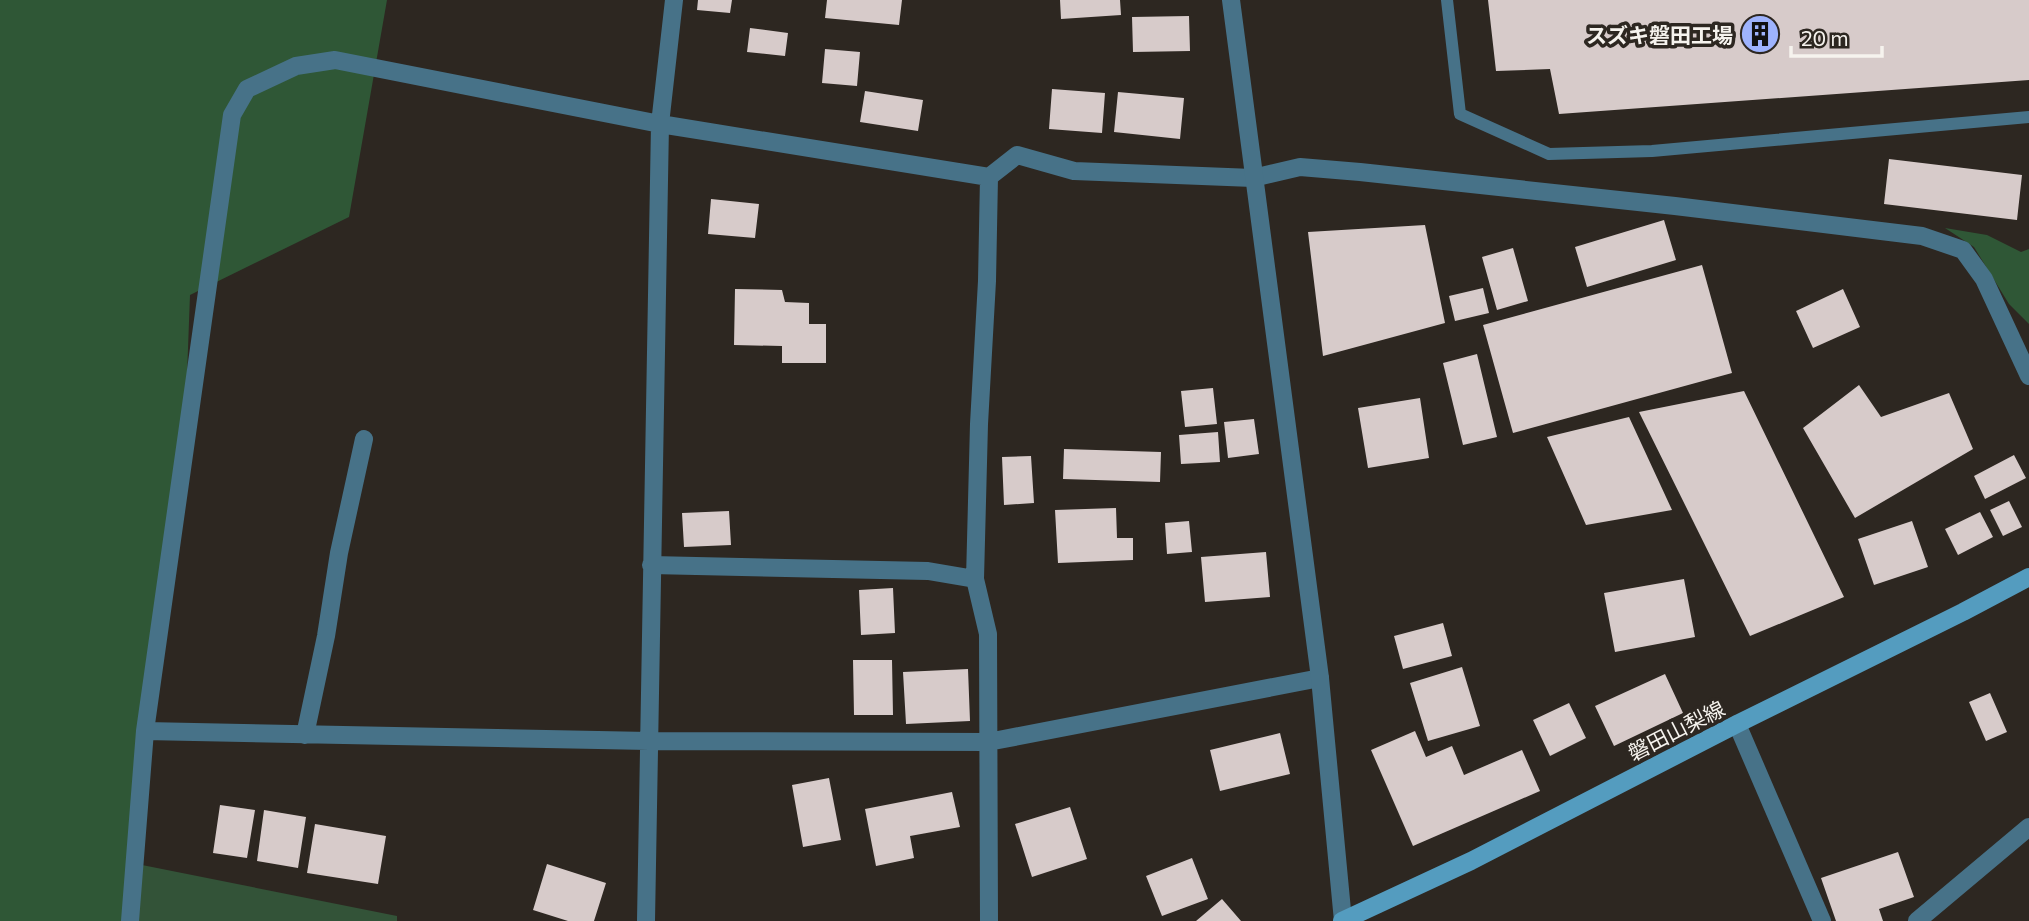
<svg xmlns="http://www.w3.org/2000/svg" width="2029" height="921" viewBox="0 0 2029 921" font-family="Commissioner,'Noto Sans JP',sans-serif">
<style>
.green{fill:#335338}
.forest{fill:#2f5736}
.building{fill:#d7cbca}
.lines{fill:none;stroke-linecap:round;stroke-linejoin:round}
.service{stroke:#477288;stroke-width:12}
.minor{stroke:#477288;stroke-width:18}
.tertiary{stroke:#477288;stroke-width:18}
.secondary{stroke:#549cbf;stroke-width:18}
.labels{text-anchor:middle;dominant-baseline:central;stroke-width:7;stroke-linejoin:round;paint-order:stroke}
.poi-label{font-size:21px;font-weight:bold;fill:#f6f3ee;stroke:#2d2721;text-anchor:end}
.street-label{font-size:21px;fill:#f6f3ee;stroke:#2d2721}
</style>
<rect width="100%" height="100%" fill="#2d2721"/>
<path class="green" d="M137 864 397 916V921H131Z"/>
<path class="forest" d="M0 0H387L349 217 190 295 184 456 130 921H0Z
M1945 228 1987 235 2021 252 2029 249V324L2009 304 1974 247Z"/>
<path class="building" d="M698 0H732L730 13 697 10Z
M827 0H902L899 25 825 18Z
M1060 0H1120L1121 15 1061 19Z
M1488 0H2029V80L1559 114 1550 69 1496 71Z
M1189 16 1190 51 1133 52 1132 17Z
M750 28 788 33 785 56 747 52Z
M825 49 860 52 857 86 822 83Z
M1052 89 1105 93 1102 133 1049 129Z
M865 91 923 100 918 131 860 122Z
M1118 92 1184 98 1180 139 1114 132Z
M1889 159 2022 175 2017 220 1884 204Z
M711 199 759 204 755 238 708 234Z
M1664 220 1676 260 1587 287 1575 247Z
M1425 225 1445 323 1323 356 1308 232Z
M1513 248 1528 301 1497 310 1482 257Z
M1702 265 1732 373 1513 433 1483 325Z
M1483 288 1489 313 1455 321 1449 296Z
M735 289 782 290 785 302 809 303V324H826V363H782V346L734 345Z
M1843 289 1860 327 1813 348 1796 311Z
M1477 354 1497 437 1463 445 1443 363Z
M1859 385 1881 417 1949 393 1973 449 1855 518 1803 428Z
M1213 388 1217 424 1185 427 1181 391Z
M1744 391 1844 597 1750 636 1639 412Z
M1420 398 1429 458 1368 468 1358 408Z
M1629 417 1672 510 1586 525 1547 437Z
M1254 419 1259 454 1228 458 1224 422Z
M1218 432 1220 462 1181 464 1179 435Z
M1064 449 1161 452 1160 482 1063 479Z
M2014 455 2026 478 1985 499 1974 476Z
M1031 456 1034 503 1004 505 1002 457Z
M2009 501 2022 527 2003 536 1990 510Z
M1116 508 1117 538H1133V560L1058 563 1055 510Z
M729 511 731 545 684 547 682 513Z
M1980 512 1993 537 1958 555 1945 529Z
M1189 521 1192 552 1167 554 1165 523Z
M1912 521 1928 567 1874 585 1858 539Z
M1266 552 1270 597 1205 602 1201 557Z
M1684 579 1695 637 1615 652 1604 593Z
M893 588 895 633 861 635 859 590Z
M1443 623 1452 656 1403 669 1394 636Z
M853 660H892L893 715H854Z
M1462 667 1480 726 1428 741 1410 683Z
M968 669 970 721 906 724 903 672Z
M1665 674 1683 713 1614 746 1595 706Z
M1990 693 2007 732 1986 741 1969 702Z
M1569 703 1586 738 1550 756 1533 720Z
M1415 731 1426 757 1452 746 1464 775 1522 750 1540 791 1413 846 1371 750Z
M1280 733 1290 774 1220 791 1210 750Z
M829 778 841 840 803 847 792 785Z
M952 792 960 827 910 836 914 858 876 866 865 809Z
M220 805 255 810 247 858 213 853Z
M1070 807 1087 859 1032 877 1015 824Z
M264 810 306 817 298 868 257 861Z
M315 824 386 836 378 884 307 873Z
M1898 852 1914 897 1879 909 1883 921H1836L1821 878Z
M1192 858 1208 899 1162 916 1146 876Z
M547 864 606 883 594 921H568L533 910Z
M1222 899 1241 921H1196Z"/>
<g class="lines">
<path class="service" d="M1447 0 1460 114 1549 154 1652 151 2029 117"/>
<path class="minor" d="M651 565 928 571 975 579
M1737 724 1822 921
M145 731 649 741 988 742 1320 678
M305 735 326 636 339 553 364 439
M130 921 145 731 232 115 247 89 296 66 335 60 660 124 989 177 1017 155 1074 171 1253 178 1300 167 1360 172 1675 206 1922 236 1963 250 1984 279 2029 376
M646 921 660 124 674 0
M989 921 988 634 975 579 979 424 987 281 989 177
M1917 921 2029 827"/>
<path class="tertiary" d="M1231 0 1320 678 1343 921"/>
<path class="secondary" d="M1342 921 1471 861 1737 724 1963 612 2029 577"/>
</g>
<defs>
<g id="building-disc" transform="scale(2.0125)"><circle r="9.5" fill="#9eb3fd" stroke="#2d2721"/><path d="M-4-6H4V6H1V3H-1V6H-4ZM-2.5-4.3h1.7v1.8h-1.7ZM.8-4.3h1.7v1.8H.8ZM-2.5-1h1.7V.8h-1.7ZM.8-1h1.7V.8H.8Z" fill="#111"/></g>
</defs>
<g fill-rule="evenodd">
<use href="#building-disc" x="1760" y="34"/>
</g>
<g class="labels">
<g class="poi-label">
<text x="1733" y="34">スズキ磐田工場</text>
</g>
<g class="street-label">
<text transform="translate(1676 730) rotate(-27)">磐田山梨線</text>
</g>
</g>
<path d="M1791 46v10h91v-10" fill="none" stroke="#f6f3ee" stroke-width="3.5"/>
<text x="1801" y="46" font-size="21" fill="#f6f3ee" stroke="#2d2721" stroke-width="5" paint-order="stroke">20 m</text>
</svg>
